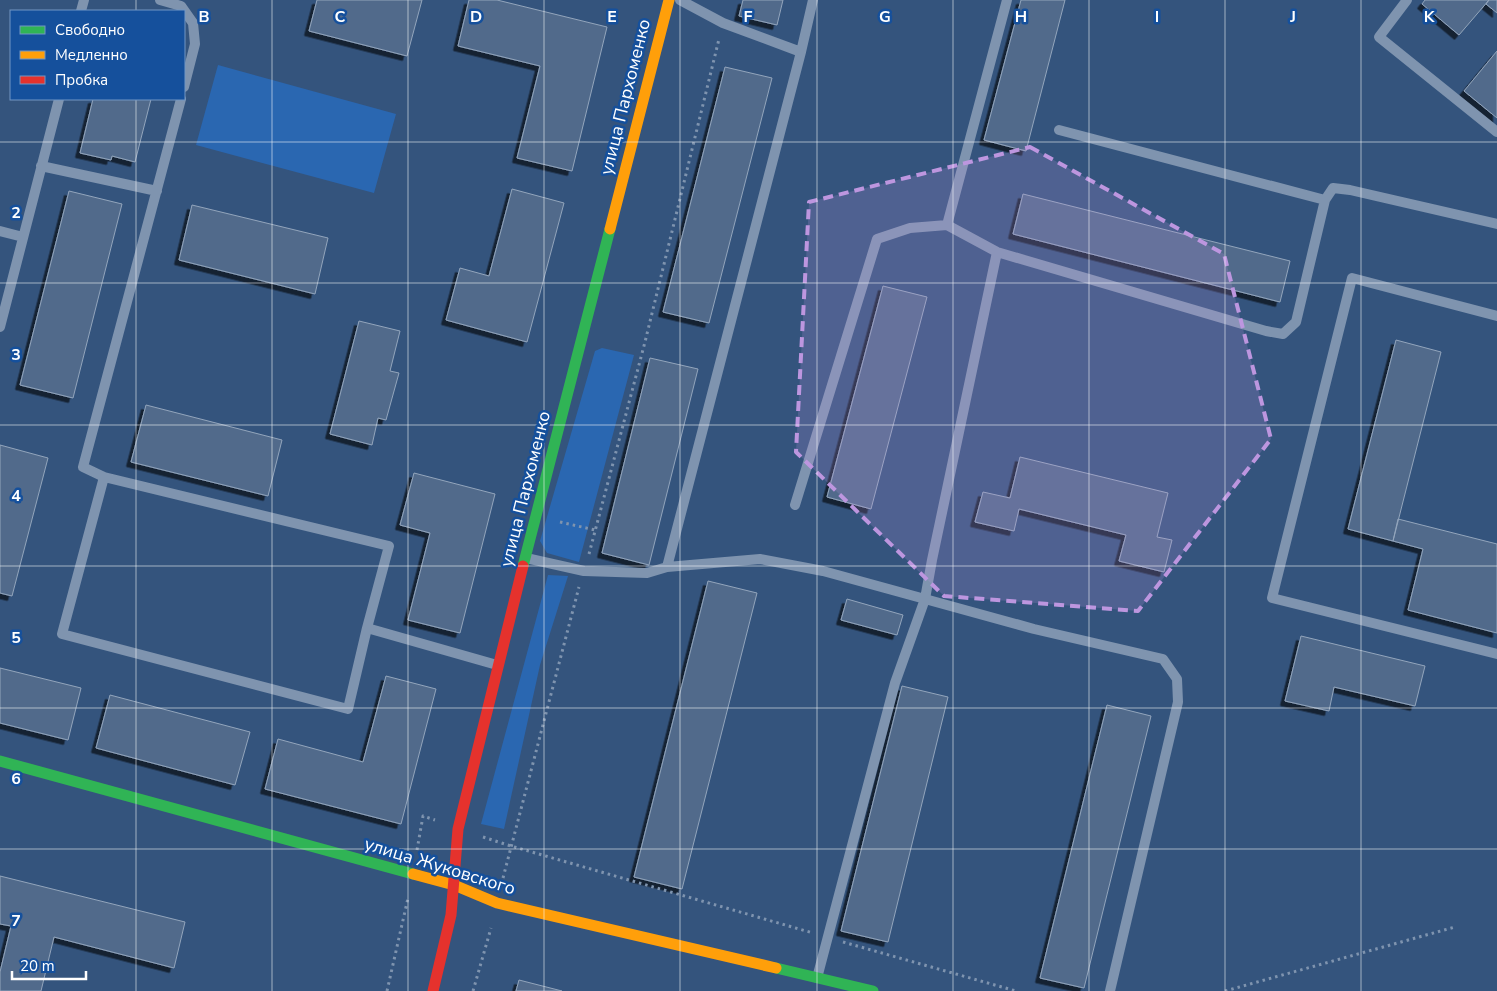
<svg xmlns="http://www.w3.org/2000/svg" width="1497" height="991" viewBox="0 0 1497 991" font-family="'Nunito Sans',sans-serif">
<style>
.green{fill:#2a67b1}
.building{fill:#516b8b;stroke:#93a5bc;filter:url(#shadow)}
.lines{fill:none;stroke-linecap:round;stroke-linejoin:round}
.path{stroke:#7f94af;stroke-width:3;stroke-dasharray:2.5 4;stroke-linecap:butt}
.lane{stroke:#7f94af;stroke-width:10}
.fast{stroke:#30b455;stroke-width:11}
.slow{stroke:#ff9f0a;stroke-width:11}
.jam{stroke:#e5322d;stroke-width:11}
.marked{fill:#bd96df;fill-opacity:0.2;stroke:#bd96df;stroke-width:4;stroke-dasharray:10 6;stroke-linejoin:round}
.grid{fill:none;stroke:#fff;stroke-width:1;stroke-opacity:0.55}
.labels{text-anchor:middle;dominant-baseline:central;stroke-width:5;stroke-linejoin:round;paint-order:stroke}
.street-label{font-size:18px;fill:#fff;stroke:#15509c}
.grid-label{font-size:16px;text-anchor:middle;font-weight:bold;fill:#fff;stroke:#15509c;stroke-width:5;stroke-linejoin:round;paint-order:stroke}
</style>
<defs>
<filter id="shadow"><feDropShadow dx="-4.5" dy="4.5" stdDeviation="0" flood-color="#0009"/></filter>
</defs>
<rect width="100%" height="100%" fill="#34547d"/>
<path class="green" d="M218 65 396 114 374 193 196 145Z
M602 348 634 355 579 562 547 553 540 541 595 351Z
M548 575 568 576 540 665 504 829 481 824Z"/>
<path class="building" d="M317 0H422L407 56 309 31Z
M469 0H497L607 27 572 171 517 158 540 66 458 46Z
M743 0H783L777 25 739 16Z
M1021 0H1065L1026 151 984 140Z
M1425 0H1489L1459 35 1422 4Z
M1489 0H1497V13L1486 4Z
M1497 51V118L1464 91Z
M725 67 772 78 709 323 663 312Z
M93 99H151L135 162 112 156 111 160 80 153Z
M512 189 564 203 527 342 446 320 460 268 489 276Z
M69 191 122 204 73 398 20 385Z
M1023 194 1290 261 1280 302 1013 234Z
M192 205 328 238 315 294 179 260Z
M883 286 927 297 871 509 827 497Z
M359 321 400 331 390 371 399 373 386 420 378 418 372 445 330 434Z
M1396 340 1441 352 1393 541 1348 529Z
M650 358 698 369 649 565 602 553Z
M146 405 282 440 268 496 131 462Z
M0 445 48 458 12 596 0 593Z
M1020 457 1168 493 1157 537 1172 540 1164 572 1119 561 1126 535 1019 509 1014 531 975 522 983 492 1010 498Z
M414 473 495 494 460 633 408 620 430 533 400 525Z
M1398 519 1497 544V633L1408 610 1423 549 1393 541Z
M708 581 757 593 682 889 634 877Z
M847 599 903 615 897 635 841 620Z
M1301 636 1425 666 1415 706 1334 687 1329 711 1285 701Z
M0 668 81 688 68 740 0 723Z
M386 676 436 689 401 824 265 789 278 739 363 762Z
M902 686 948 697 888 942 841 931Z
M110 695 250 732 235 785 96 748Z
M1107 705 1151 716 1084 988 1040 978Z
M0 876 185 922 174 968 54 937 41 991H0V972L11 926 0 924Z
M519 980 562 991H516Z"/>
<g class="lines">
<path class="path" d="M560 522 595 530
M589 554 645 342 719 39
M483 837 511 846 813 933
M417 850 423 816 435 820
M503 878 579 587
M843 942 1016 991
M387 991 408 898
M473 991 491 928
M1225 991 1455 927"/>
<path class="lane" d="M160 0 181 6 193 23 195 44 184 87
M680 0 723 23 801 52
M1407 0 1379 37 1497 132
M81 11 84 0
M181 99 83 467 104 477 62 634 348 709 367 628 497 665
M1059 130 1325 200
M41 166 157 191
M947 225 1007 0
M0 231 23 237
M997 252 932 560 925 599 1034 629 1163 659 1177 679 1178 702 1110 991
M1497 316 1352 278 1272 598 1497 654
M0 327 59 99
M104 477 389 546 367 628
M795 505 877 239 910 228 947 225 997 252 1266 331 1283 334 1296 322 1325 200 1333 188 1350 190 1497 224
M526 558 584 571 647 573 667 567 760 559 823 571 925 599 895 683 817 978
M667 567 801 52 813 0"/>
<path class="fast" d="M523 566 610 229
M0 761 413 874
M776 968 873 991"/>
<path class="slow" d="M610 229 669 0
M413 874 454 885 497 903 776 968"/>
<path class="jam" d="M433 991 451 915 458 829 523 566"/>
</g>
<path class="marked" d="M1030 147 1224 254 1271 439 1138 611 944 596 796 452 809 202Z"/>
<path class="grid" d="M136 0V11M272 0V991M408 0V991M544 0V991M680 0V991M817 0V991M953 0V991M1089 0V991M1225 0V991M1361 0V991M136 99V991M0 142H1497M0 283H1497M0 425H1497M0 566H1497M0 708H1497M0 849H1497"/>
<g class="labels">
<g class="street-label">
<text transform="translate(625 97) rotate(-76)">улица Пархоменко</text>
<text transform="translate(525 489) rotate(-76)">улица Пархоменко</text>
<text transform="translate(440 866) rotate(17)">улица Жуковского</text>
</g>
</g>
<g class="grid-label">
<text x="204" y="22">B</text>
<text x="340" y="22">C</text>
<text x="476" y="22">D</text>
<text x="612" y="22">E</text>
<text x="748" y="22">F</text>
<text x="885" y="22">G</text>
<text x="1021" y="22">H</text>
<text x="1157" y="22">I</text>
<text x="1293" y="22">J</text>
<text x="1429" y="22">K</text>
<text x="16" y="218">2</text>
<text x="16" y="360">3</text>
<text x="16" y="501">4</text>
<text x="16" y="643">5</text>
<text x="16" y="784">6</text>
<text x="16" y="926">7</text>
</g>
<rect x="10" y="10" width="175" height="90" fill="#15509c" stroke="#7396c4"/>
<rect x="20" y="26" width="25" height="8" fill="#30b455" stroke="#7396c4"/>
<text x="55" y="35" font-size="15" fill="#ffffff">Свободно</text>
<rect x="20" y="51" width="25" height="8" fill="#ff9f0a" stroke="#7396c4"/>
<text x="55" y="60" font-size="15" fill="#ffffff">Медленно</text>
<rect x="20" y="76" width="25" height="8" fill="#e5322d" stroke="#7396c4"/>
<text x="55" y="85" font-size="15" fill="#ffffff">Пробка</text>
<path d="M12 971v8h74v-8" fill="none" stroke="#ffffff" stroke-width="2.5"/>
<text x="20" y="971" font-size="15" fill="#ffffff" stroke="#15509c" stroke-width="4" paint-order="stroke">20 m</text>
</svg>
